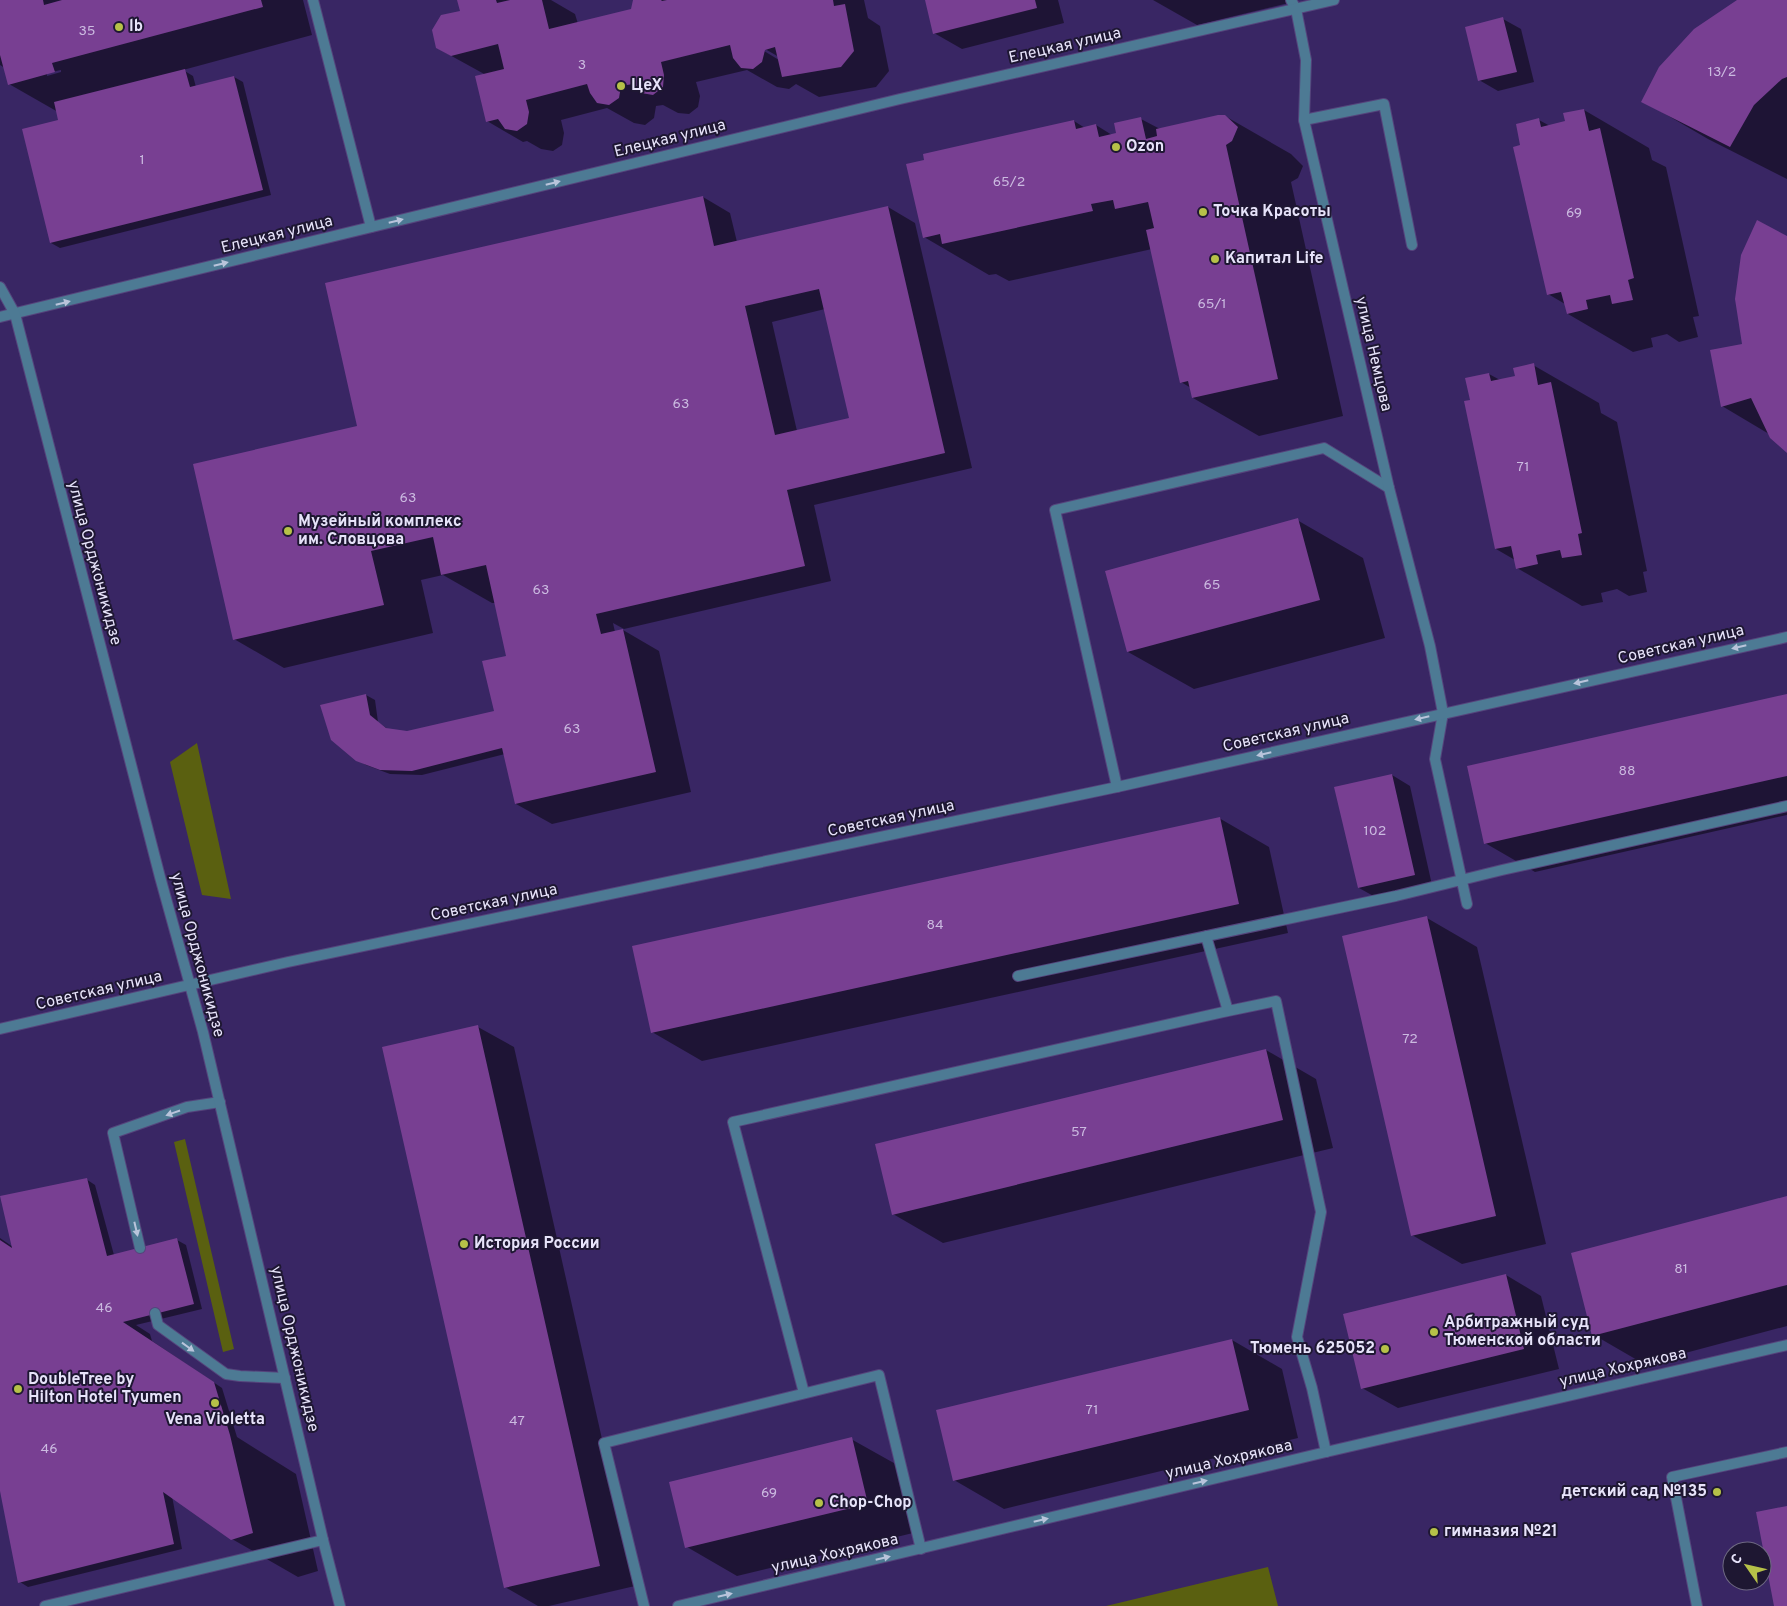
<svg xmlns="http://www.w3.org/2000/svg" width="1787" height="1606" viewBox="0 0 1787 1606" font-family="Overpass,sans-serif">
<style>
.green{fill:#5a6010}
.shadow{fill:#0007;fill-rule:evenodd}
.building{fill:#783f92;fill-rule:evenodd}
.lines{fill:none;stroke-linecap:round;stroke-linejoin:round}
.service-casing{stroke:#55447c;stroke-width:12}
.pedestrian-casing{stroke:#55447c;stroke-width:12}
.minor-casing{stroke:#55447c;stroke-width:12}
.tertiary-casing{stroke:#55447c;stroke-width:12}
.service{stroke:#4d7a94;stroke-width:10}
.pedestrian{stroke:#4d7a94;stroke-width:10}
.minor{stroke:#4d7a94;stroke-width:10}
.tertiary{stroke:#4d7a94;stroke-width:10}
.oneway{fill:#b9c4db}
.poi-dot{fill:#b6c148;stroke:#1e1732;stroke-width:2}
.labels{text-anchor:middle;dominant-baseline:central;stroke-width:4;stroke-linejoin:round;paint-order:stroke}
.number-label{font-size:14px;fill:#cbbae0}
.poi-label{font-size:16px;font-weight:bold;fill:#e7e3fa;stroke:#1e1732;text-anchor:start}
.street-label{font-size:16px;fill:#e7e3fa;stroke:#1e1732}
</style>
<rect width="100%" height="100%" fill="#392664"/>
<path class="green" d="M197 743 231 899 202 895 170 762Z
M185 1139 234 1349 223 1352 174 1142Z
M1268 1567 1278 1606H1106Z"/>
<path class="shadow" d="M0 0H303L312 35 183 70 193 76 196 87 234 77 243 82 271 195 60 248 51 243 23 130 60 121 58 112 9 84 5 68 0 65ZM61 70V72L47 76V73Z
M459 0H551L575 14 578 24 632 10 634 0H864L868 18 880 26 889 71 876 87 819 97 796 84 789 89 777 87 747 70 696 82 700 96 698 107 689 114 678 113 663 105 656 106 654 118 645 125 634 123 607 108 561 120 564 133 562 145 553 151 541 149 527 141 523 142 487 121 486 75 437 48 461 11ZM760 46 779 57V60L759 48Z
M926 0H1058L1064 23 962 49 934 33Z
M1153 0H1292L1293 2 1197 25Z
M1739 0H1787V179L1708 139 1643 101Z
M1503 19 1521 29 1534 82 1498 91 1479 80Z
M1584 110 1649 148 1652 160 1666 167 1699 316 1693 317 1698 337 1679 342 1667 334 1651 338 1653 347 1633 352 1568 314 1565 304 1548 294 1522 146 1539 120 1550 126 1566 122Z
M1225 116 1291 154 1303 166 1298 178 1291 182 1343 416 1259 436 1193 398 1191 388 1181 382 1152 249 1009 281 996 274 989 275 924 237 1074 121 1085 128 1096 125 1112 135 1117 134 1141 119 1160 129Z
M703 197 730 213 737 242 888 207 915 223 972 468 814 505 831 581 624 629 613 623 615 632 623 630 659 651 691 792 552 824 516 804 505 754 422 775 390 774 366 765 357 760 366 695 375 700 378 722 389 730 407 732 495 712 508 656 496 603H492L443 575 421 580 433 633 284 668 234 639 361 426ZM825 309 850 419 797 431 772 322Z
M1787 238V451L1769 434 1722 406 1743 345Z
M1533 365 1599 403 1601 413 1617 422 1647 571 1643 572 1647 592 1629 596 1617 589 1601 593 1603 602 1582 606 1517 568 1515 560 1496 549 1471 401 1489 374 1500 380 1516 377Z
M1297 520 1363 558 1385 638 1194 689 1128 652Z
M1787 695V815L1535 872 1485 843Z
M1392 775 1410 786 1432 885 1377 898 1359 888Z
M1219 818 1269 847 1288 933 702 1061 652 1032Z
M1427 918 1477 947 1546 1244 1462 1264 1412 1235Z
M478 1027 514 1047 635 1586 549 1606H538L505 1587Z
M1266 1050 1316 1079 1333 1148 943 1243 893 1214Z
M86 1179 95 1185 114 1255 177 1240 186 1245 202 1309 136 1325 150 1334 152 1341 222 1388 237 1437 296 1474 318 1571 298 1577 232 1539 172 1496 182 1549 28 1587 20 1582 0 1485V1238L13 1247Z
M1787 1198V1326L1644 1364 1594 1335Z
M1506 1275 1541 1296 1559 1369 1398 1408 1362 1388Z
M1232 1340 1282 1369 1298 1438 1004 1509 954 1480Z
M851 1439 901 1467 917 1532 737 1576 687 1547Z"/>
<path class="building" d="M0 0H43L44 5 62 0H261L263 7 52 63 55 72 8 85 0 55Z
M457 0H496L497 3 510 0H542L549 29 631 9 633 0H661L662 1 667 0H833L834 6 845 4 854 51 841 67 782 77 775 47 765 50 762 62 753 69 741 68 733 58 730 45 661 62 664 75 663 87 653 95 641 93 633 84 621 86 619 98 609 105 597 103 590 93 587 84 526 100 529 112 527 124 517 131 505 129 498 119 486 122 475 76 504 69 498 44 451 56 436 48 432 30 441 15 460 11Z
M925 0H1035L1037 8 933 34Z
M1737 0H1787V77L1782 79 1754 105 1730 147 1641 102 1659 67 1694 29Z
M1503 17 1517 72 1478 81 1465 27Z
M185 69 190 87 234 76 263 190 50 243 22 129 58 120 54 102Z
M1584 109 1589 131 1600 128 1634 278 1628 280 1633 300 1612 304 1610 295 1586 300 1588 309 1567 314 1561 292 1547 295 1513 147 1520 145 1516 124 1539 118 1541 127 1565 121 1563 113Z
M1218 115H1225L1238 127 1232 141 1226 145 1278 379 1192 398 1188 381 1180 383 1146 230 1154 228 1148 202 1115 209 1113 200 1091 204 1093 211 942 244 940 234 923 238 906 164 924 160 923 154 1074 120 1076 129 1096 124 1099 137 1116 133 1114 123 1141 117 1146 139 1157 136 1156 129Z
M703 196 714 246 888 206 945 453 787 490 805 566 596 614 601 634 623 629 656 772 515 804 502 748 412 771 380 770 356 761 331 740 320 705 366 694 370 715 386 728 407 731 494 711 482 661 506 656 486 565 441 575 433 537 371 551 384 605 233 640 193 464 357 426 325 283ZM819 289 849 418 775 435 745 306Z
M1757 220 1787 236V453L1770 438 1751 398 1721 407 1710 350 1742 344 1735 299 1741 255Z
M1534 363 1538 385 1551 382 1582 533 1578 534 1582 555 1562 558 1560 550 1536 555 1538 564 1516 569 1511 546 1495 549 1464 401 1470 400 1465 378 1489 373 1491 381 1515 376 1513 368Z
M1298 518 1320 600 1127 652 1105 571Z
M1787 694V776L1484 844 1467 766Z
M1392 774 1415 875 1358 888 1334 787Z
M1220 817 1239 904 651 1033 632 946Z
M1427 916 1496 1216 1411 1236 1342 936Z
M478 1025 600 1566 504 1588 382 1047Z
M1266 1049 1283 1120 892 1215 875 1144Z
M87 1178 107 1256 177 1238 194 1304 123 1322 214 1382 230 1435 253 1533 231 1540 163 1492 174 1544 18 1583 0 1491V1240L12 1248 0 1196Z
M1787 1196V1285L1592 1336 1571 1253Z
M1506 1274 1524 1349 1361 1389 1343 1314Z
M1232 1339 1249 1410 953 1481 936 1410Z
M852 1437 868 1504 685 1548 669 1482Z
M1787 1506V1606H1774L1756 1512Z"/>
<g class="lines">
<g class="service-casing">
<path id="service" d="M313 0 371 227
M1304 120 1384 104 1412 245
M1443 713 1435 759 1467 904
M1117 787 1055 510 1324 448 1389 488
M1206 936 1228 1011 1276 1001 1321 1212 1297 1337 1312 1388 1326 1452
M1018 976 1396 896 1502 870 1787 806
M140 1248 113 1133 187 1107 220 1102
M155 1313 158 1325 226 1374 240 1376 285 1378
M804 1393 733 1122 1228 1011
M45 1606 323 1540
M644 1606 604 1443 879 1375 921 1549
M1697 1606 1672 1477 1787 1452"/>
</g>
<g class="pedestrian-casing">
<path id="pedestrian" d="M1291 0 1296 9"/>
</g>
<g class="minor-casing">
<path id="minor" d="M1296 9 1306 60 1304 120 1389 488 1430 646 1443 713
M0 317 900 99 1334 0
M678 1606 1326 1452 1787 1345"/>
</g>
<g class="tertiary-casing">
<path id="tertiary" d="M0 287 15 314 160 877 203 1032 323 1540 340 1606
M0 1029 288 962 1117 787 1787 637"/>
</g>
<use href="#service" class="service"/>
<use href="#pedestrian" class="pedestrian"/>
<use href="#minor" class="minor"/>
<use href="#tertiary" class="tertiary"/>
</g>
<defs><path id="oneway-solid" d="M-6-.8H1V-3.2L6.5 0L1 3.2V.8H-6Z" transform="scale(1.25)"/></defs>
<g class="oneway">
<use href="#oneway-solid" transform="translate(553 183) rotate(-14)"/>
<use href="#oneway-solid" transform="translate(396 221) rotate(-14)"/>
<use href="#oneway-solid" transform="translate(221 264) rotate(-14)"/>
<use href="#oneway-solid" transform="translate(63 303) rotate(-14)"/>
<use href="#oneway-solid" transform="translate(1739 647) rotate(167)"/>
<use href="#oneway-solid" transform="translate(1581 682) rotate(167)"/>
<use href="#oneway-solid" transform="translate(1422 718) rotate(167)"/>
<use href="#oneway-solid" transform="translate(1264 754) rotate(167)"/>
<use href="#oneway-solid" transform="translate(173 1113) rotate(161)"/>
<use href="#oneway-solid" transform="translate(136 1229) rotate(77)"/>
<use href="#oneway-solid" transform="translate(188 1347) rotate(36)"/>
<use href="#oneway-solid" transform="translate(1200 1482) rotate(-13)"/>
<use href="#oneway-solid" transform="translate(1041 1520) rotate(-13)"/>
<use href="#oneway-solid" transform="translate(883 1558) rotate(-13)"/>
<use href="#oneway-solid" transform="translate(725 1595) rotate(-13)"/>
</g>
<g class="poi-dot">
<circle cx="119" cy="27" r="5"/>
<circle cx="621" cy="86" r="5"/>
<circle cx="1116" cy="147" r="5"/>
<circle cx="1203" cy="212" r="5"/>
<circle cx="1215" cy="259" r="5"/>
<circle cx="288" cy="531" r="5"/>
<circle cx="464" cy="1244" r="5"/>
<circle cx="1434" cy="1332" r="5"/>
<circle cx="1385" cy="1349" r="5"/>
<circle cx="18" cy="1389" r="5"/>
<circle cx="215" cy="1403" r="5"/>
<circle cx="1717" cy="1492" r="5"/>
<circle cx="819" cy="1503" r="5"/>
<circle cx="1434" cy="1532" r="5"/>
</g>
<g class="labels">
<g class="number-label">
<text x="87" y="31">35</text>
<text x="582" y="65">3</text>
<text x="1722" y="72">13/2</text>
<text x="142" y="160">1</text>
<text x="1009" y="182">65/2</text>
<text x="1574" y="213">69</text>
<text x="1212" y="304">65/1</text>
<text x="681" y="404">63</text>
<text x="1523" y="467">71</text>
<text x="408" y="498">63</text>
<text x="1212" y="585">65</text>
<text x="541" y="590">63</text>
<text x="572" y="729">63</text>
<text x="1627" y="771">88</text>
<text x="1375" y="831">102</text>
<text x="935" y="925">84</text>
<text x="1410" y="1039">72</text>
<text x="1079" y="1132">57</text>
<text x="1681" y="1269">81</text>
<text x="104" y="1308">46</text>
<text x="1092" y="1410">71</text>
<text x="517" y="1421">47</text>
<text x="49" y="1449">46</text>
<text x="769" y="1493">69</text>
</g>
<g class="poi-label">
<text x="129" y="27">lb</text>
<text x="631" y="86">ЦеХ</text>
<text x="1126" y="147">Ozon</text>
<text x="1213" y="212">Точка Красоты</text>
<text x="1225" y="259">Капитал Life</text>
<text x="298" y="522">Музейный комплекс<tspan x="298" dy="18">им. Словцова</tspan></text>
<text x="474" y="1244">История России</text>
<text x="1444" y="1323">Арбитражный суд<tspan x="1444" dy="18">Тюменской области</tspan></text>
<text x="1375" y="1349" text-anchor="end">Тюмень 625052</text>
<text x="28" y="1380">DoubleTree by<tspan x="28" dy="18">Hilton Hotel Tyumen</tspan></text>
<text x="215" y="1420" text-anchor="middle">Vena Violetta</text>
<text x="1707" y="1492" text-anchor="end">детский сад №135</text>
<text x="829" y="1503">Chop-Chop</text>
<text x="1444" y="1532">гимназия №21</text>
</g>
<g class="street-label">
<text transform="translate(1065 46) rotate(-13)">Елецкая улица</text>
<text transform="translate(670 139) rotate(-14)">Елецкая улица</text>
<text transform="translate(277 235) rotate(-14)">Елецкая улица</text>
<text transform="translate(1373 354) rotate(77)">улица Немцова</text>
<text transform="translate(94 563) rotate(75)">улица Орджоникидзе</text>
<text transform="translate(1681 645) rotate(-13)">Советская улица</text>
<text transform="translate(1286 733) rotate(-13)">Советская улица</text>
<text transform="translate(891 819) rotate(-12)">Советская улица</text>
<text transform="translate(494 903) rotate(-12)">Советская улица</text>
<text transform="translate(197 955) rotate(75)">улица Орджоникидзе</text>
<text transform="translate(99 991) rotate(-13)">Советская улица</text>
<text transform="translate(294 1349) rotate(77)">улица Орджоникидзе</text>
<text transform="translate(1623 1368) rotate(-13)">улица Хохрякова</text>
<text transform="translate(1229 1460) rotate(-13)">улица Хохрякова</text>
<text transform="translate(835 1554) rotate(-13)">улица Хохрякова</text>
</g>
</g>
<g transform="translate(1747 1566) rotate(304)"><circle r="24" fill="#1e1732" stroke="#6e6982"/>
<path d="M0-4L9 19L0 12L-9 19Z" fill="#b6c148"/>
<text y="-8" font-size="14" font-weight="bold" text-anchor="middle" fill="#e7e3fa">С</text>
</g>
</svg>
